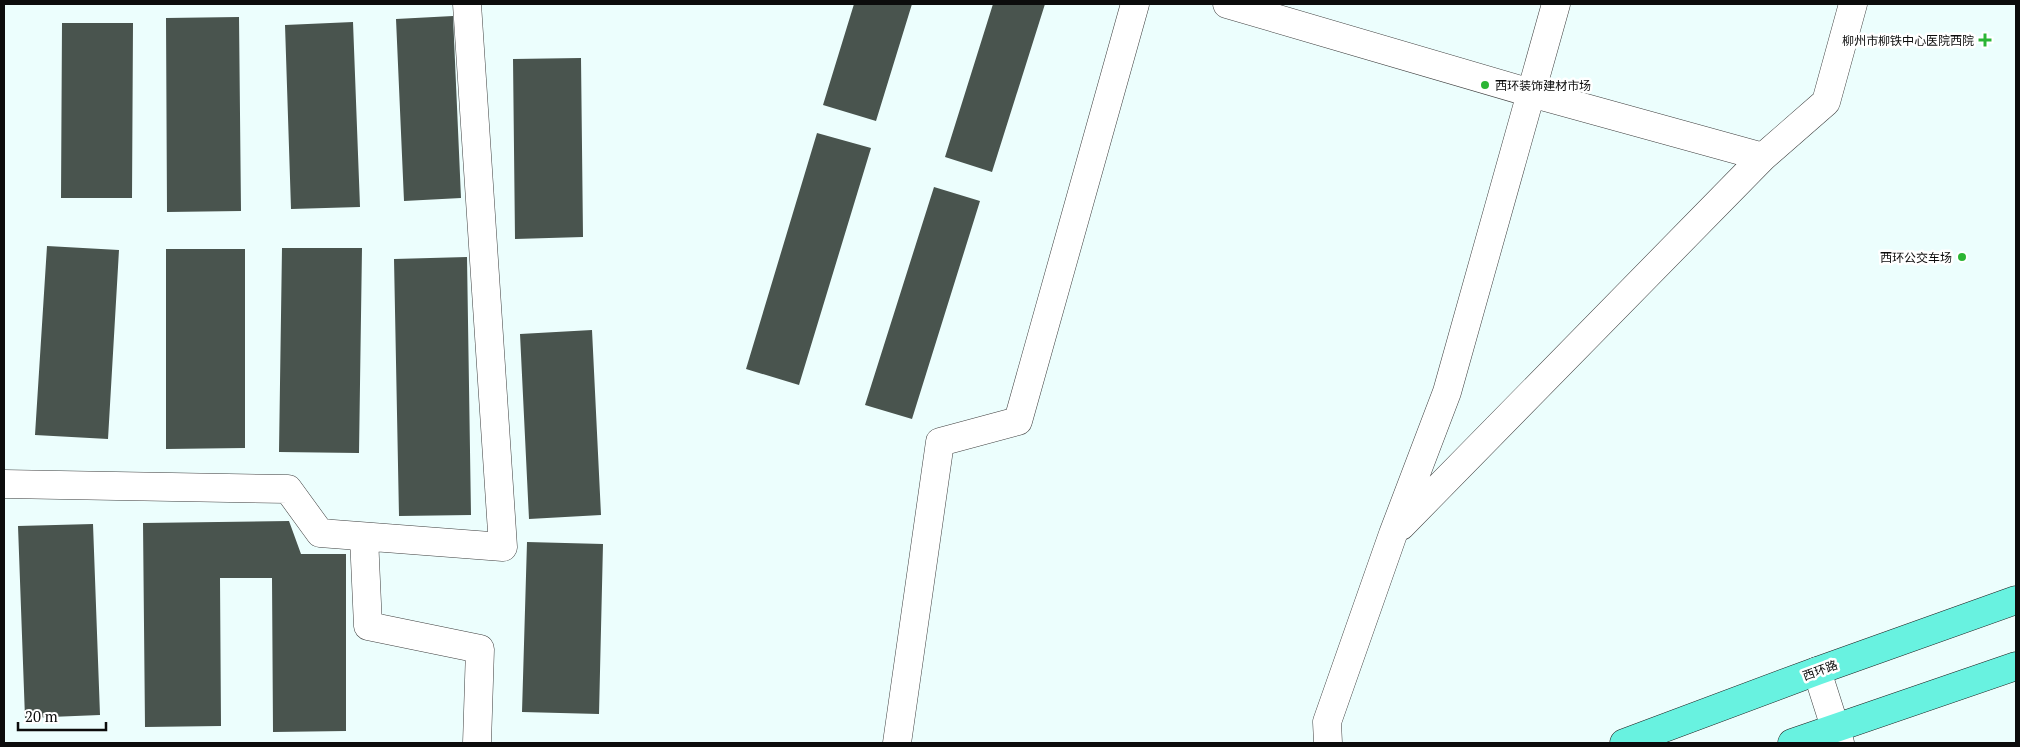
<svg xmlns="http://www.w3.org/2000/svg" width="2020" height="747" viewBox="0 0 2020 747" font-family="'PT Serif','Noto Sans SC',serif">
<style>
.building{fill:#49544e}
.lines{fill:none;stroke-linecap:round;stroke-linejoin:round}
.minor-casing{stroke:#3f3f3f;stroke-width:29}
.major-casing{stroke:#1d1d1d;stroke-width:29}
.minor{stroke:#fff;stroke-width:28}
.major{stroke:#68f2e0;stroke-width:28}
.poi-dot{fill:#2bb534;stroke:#fff;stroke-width:2}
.labels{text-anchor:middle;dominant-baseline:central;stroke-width:5;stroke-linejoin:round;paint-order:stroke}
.poi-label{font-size:12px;fill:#0c0c0c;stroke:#fff;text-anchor:end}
.street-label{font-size:12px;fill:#0c0c0c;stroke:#fff}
</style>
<rect width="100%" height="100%" fill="#ecfefd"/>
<path class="building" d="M854 4H912L876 121 823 105Z
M993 4H1045L992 172 945 157Z
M453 16 461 198 404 201 396 19Z
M239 17 241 211 167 212 166 18Z
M353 22 360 207 291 209 285 25Z
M62 23H133L132 198H61Z
M581 58 583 237 515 239 513 59Z
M817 133 871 148 799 385 746 369Z
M934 187 980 201 912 419 865 405Z
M47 246 119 250 108 439 35 435Z
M282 248H362L359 453 279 452Z
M166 249H245V448L166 449Z
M467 257 471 515 399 516 394 259Z
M592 330 601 515 529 519 520 334Z
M289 521 301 554H346V731L273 732 272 578H220L221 726 145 727 143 523Z
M93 524 100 715 25 718 18 526Z
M527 542 603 544 599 714 522 712Z"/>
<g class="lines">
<g class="minor-casing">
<path id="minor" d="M1227 4 1531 93 1763 157 1826 102 1853 4
M4 484 288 489 320 533 503 547 467 4
M1401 526 1763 157
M364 537 368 626 480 649 477 743
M1817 671 1840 743
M897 743 940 442 1018 421 1135 4
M1328 743 1327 722 1393 534 1447 392 1556 4"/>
</g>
<g class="major-casing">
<path id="major" d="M1624 743 1817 671 2016 600
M1792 743 2016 666"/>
</g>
<use href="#minor" class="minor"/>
<use href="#major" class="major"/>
</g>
<g class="poi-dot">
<path d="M1982.5 32.5h5v5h5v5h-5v5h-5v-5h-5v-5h5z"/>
<circle cx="1485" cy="85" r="5"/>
<circle cx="1962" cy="257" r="5"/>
</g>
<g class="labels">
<g class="poi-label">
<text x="1974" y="40">柳州市柳铁中心医院西院</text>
<text x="1495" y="85" text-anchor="start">西环装饰建材市场</text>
<text x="1952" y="257">西环公交车场</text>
</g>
<g class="street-label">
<text transform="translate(1820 670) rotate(-20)">西环路</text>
</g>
</g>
<rect width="2020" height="747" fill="none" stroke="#0c0c0c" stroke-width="10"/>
<path d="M18 722v8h88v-8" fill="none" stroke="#0c0c0c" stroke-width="2.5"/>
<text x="25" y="722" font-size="15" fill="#0c0c0c" stroke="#ffffff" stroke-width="4" paint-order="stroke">20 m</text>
</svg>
